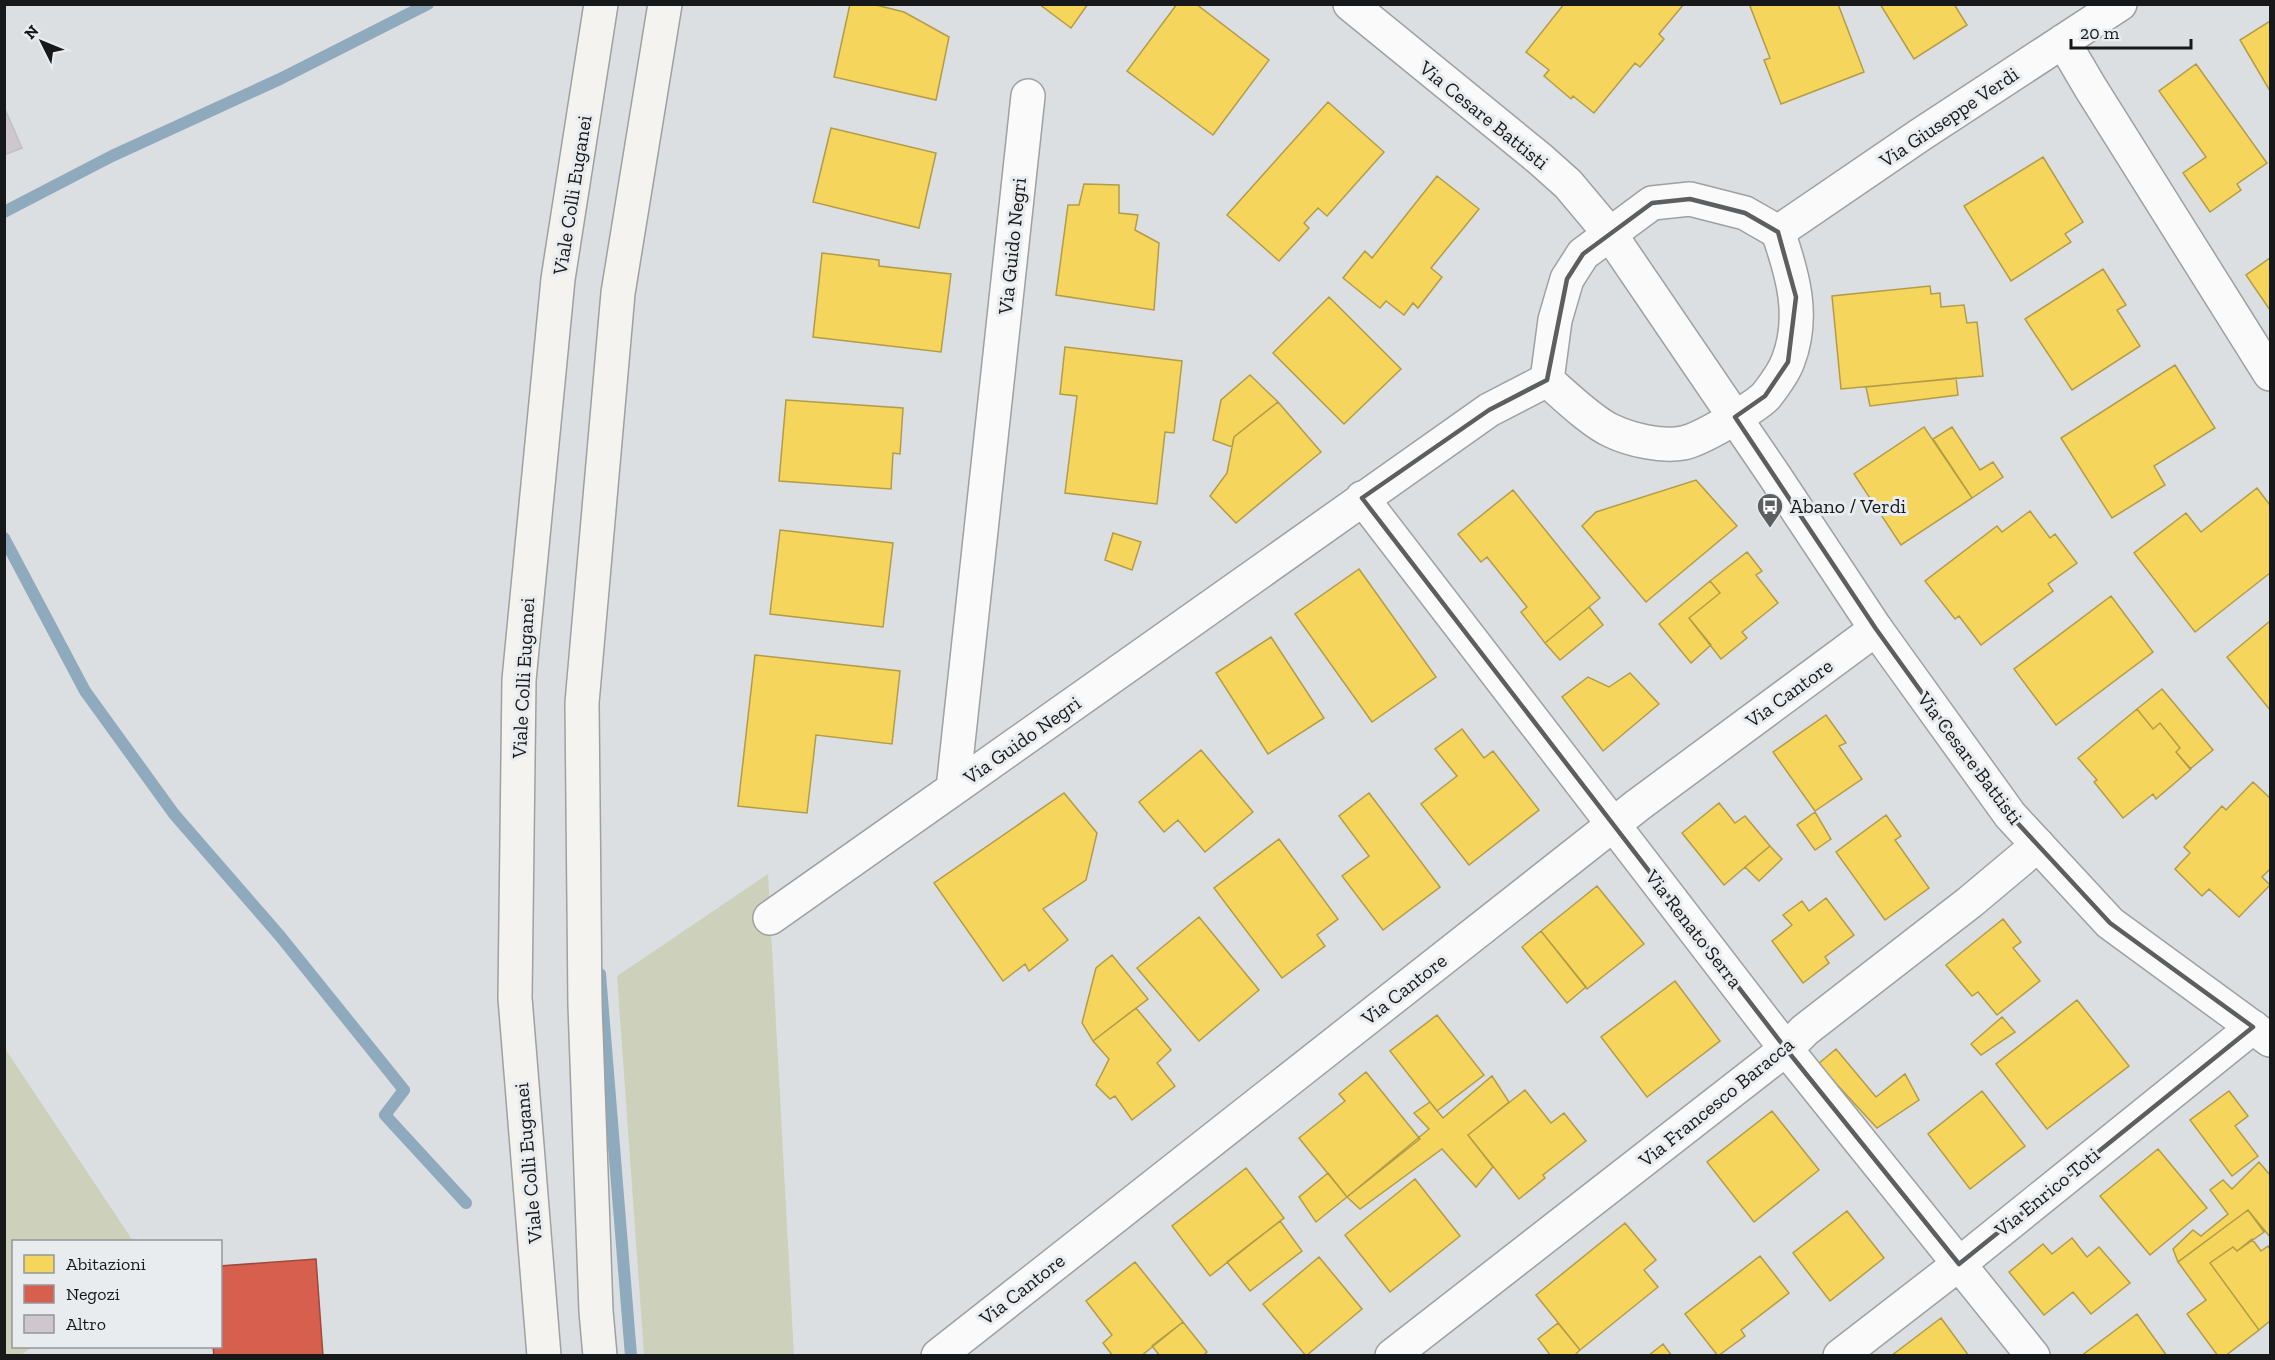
<svg xmlns="http://www.w3.org/2000/svg" width="2275" height="1360" viewBox="0 0 2275 1360" font-family="'Zilla Slab',serif">
<style>
.green{fill:#cdd1bb}
.homes{fill:#f6d55c;stroke:#b39c48;stroke-width:1.5}
.shops{fill:#d6604d;stroke:#9d4a3d;stroke-width:1.5}
.lines{fill:none;stroke-linecap:round;stroke-linejoin:round}
.stream{stroke:#8fa9bd;stroke-width:12}
.building{fill:#cec8ce;stroke:#bfc0c1;stroke-width:1.5}
.minor-casing{stroke:#9ea0a1;stroke-width:36}
.tertiary-casing{stroke:#9ea0a1;stroke-width:36}
.secondary-casing{stroke:#9ea0a1;stroke-width:36}
.minor{stroke:#fafafa;stroke-width:33}
.tertiary{stroke:#fafafa;stroke-width:33}
.secondary{stroke:#f4f3f0;stroke-width:33}
.marked{fill:none;stroke:#5c5e5f;stroke-width:4.5;stroke-linejoin:round}
.labels{text-anchor:middle;dominant-baseline:central;stroke-width:6;stroke-linejoin:round;paint-order:stroke}
.street-label{font-size:20px;fill:#171819;stroke:#e8ecef}
.poi-label{font-size:20px;fill:#171819;stroke:#e8ecef;text-anchor:start}
</style>
<rect width="100%" height="100%" fill="#dcdfe1"/>
<path class="green" d="M768 874 794 1355H644L617 976Z
M4 1047 133 1241 14 1242V1346L32 1347 21 1355H5Z"/>
<path class="homes" d="M850 4H872L904 12 949 37 936 100 834 77Z
M1039 4H1088L1071 28Z
M1177 4H1196L1269 60 1213 135 1127 71Z
M1684 4 1659 34 1664 39 1640 67 1635 63 1594 113 1573 96 1571 99 1544 76 1549 70 1526 52 1564 4Z
M1754 4H1838L1864 72 1781 104 1764 60 1770 58 1750 6Z
M1880 4H1954L1967 25 1914 59Z
M2270 21V91L2240 40Z
M2196 64 2267 163 2237 184 2241 190 2210 212 2183 173 2206 157 2159 91Z
M1328 102 1384 152 1327 216 1318 208 1304 223 1309 228 1279 261 1227 215Z
M831 128 936 153 919 228 813 202Z
M2043 157 2083 222 2065 234 2071 242 2011 281 1964 206Z
M1437 176 1479 209 1431 268 1442 277 1418 308 1413 303 1404 315 1386 301 1380 308 1343 278 1365 251 1372 258Z
M1084 184 1119 185V213L1138 215 1135 230 1159 243 1154 310 1056 295 1068 205H1079Z
M822 253 879 260V266L951 274 941 352 813 337Z
M2270 258V310L2246 275Z
M2103 269 2126 305 2117 310 2140 346 2072 390 2025 319Z
M1930 286 1931 294 1940 293 1941 307 1964 305 1967 323 1977 322 1983 376 1841 389 1832 296Z
M1329 297 1401 369 1344 424 1273 353Z
M1065 347 1182 361 1174 433 1165 432 1157 504 1065 493 1077 396 1060 394Z
M2175 365 2215 428 2154 466 2165 485 2112 518 2061 438Z
M1250 375 1278 402 1234 437 1232 447 1213 440 1221 400Z
M1956 378 1958 395 1870 406 1866 387Z
M786 400 903 408 900 454 893 453 891 489 779 481Z
M1278 402 1321 452 1236 523 1210 496 1227 473 1234 437Z
M1924 427 1972 498 1901 545 1854 474Z
M1952 427 1980 470 1993 462 2003 477 1972 498 1933 439Z
M1696 480 1737 526 1646 602 1582 526 1596 512Z
M2257 488 2270 505V573L2195 632 2134 553 2186 513 2201 532Z
M1513 490 1600 598 1545 643 1521 612 1527 607 1487 557 1481 562 1458 534Z
M2030 511 2050 538 2055 534 2077 563 2048 584 2053 591 1981 645 1959 616 1955 619 1925 581 1997 526 2002 532Z
M780 530 893 543 883 627 770 614Z
M1113 533 1141 542 1132 570 1105 560Z
M1747 552 1762 571 1756 575 1778 603 1742 632 1747 638 1721 659 1689 618 1720 593 1710 581Z
M1359 569 1436 677 1372 722 1295 614Z
M1710 581 1720 593 1689 618 1711 645 1691 663 1659 624Z
M2111 596 2153 652 2056 725 2014 669Z
M1589 607 1603 625 1560 660 1545 643Z
M2270 621V710L2227 657Z
M1271 637 1324 718 1268 754 1216 673Z
M755 655 900 671 892 744 816 735 807 813 738 806Z
M1630 673 1659 704 1603 751 1562 697 1588 677 1609 687Z
M2162 689 2213 750 2190 769 2176 752 2180 748 2160 723 2153 729 2137 709Z
M2137 709 2153 729 2160 723 2180 748 2176 752 2191 769 2156 799 2153 794 2123 818 2094 782 2097 780 2078 758Z
M1826 715 1846 743 1839 746 1862 779 1815 811 1773 752Z
M1462 729 1484 758 1493 751 1539 810 1469 865 1421 804 1457 776 1435 749Z
M1201 750 1253 812 1205 852 1178 820 1164 832 1139 802Z
M2253 782 2270 798V869L2262 877 2270 885 2239 917 2209 889 2202 896 2175 869 2190 853 2184 847 2222 806 2226 810Z
M1064 793 1097 833 1086 880 1043 909 1068 940 1029 971 1025 964 1003 981 934 883Z
M1369 793 1440 887 1383 930 1342 876 1369 856 1339 816Z
M1719 803 1735 823 1745 816 1770 846 1724 885 1682 833Z
M1815 812 1831 839 1815 850 1797 825Z
M1886 815 1901 836 1895 840 1929 888 1885 920 1836 852Z
M1279 839 1338 919 1317 935 1325 946 1282 978 1214 888Z
M1770 846 1782 859 1759 881 1745 867Z
M1597 886 1644 944 1587 989 1541 931Z
M1826 898 1854 935 1825 957 1829 963 1803 983 1772 941 1792 925 1783 915 1802 901 1809 911Z
M1199 917 1259 990 1199 1041 1137 968Z
M2003 919 2021 942 2013 948 2040 981 1997 1015 1978 992 1972 996 1946 965Z
M1541 931 1586 987 1567 1003 1522 947Z
M1112 955 1148 999 1093 1041 1082 1023 1096 968Z
M1675 981 1720 1041 1647 1097 1601 1037Z
M2077 1000 2129 1066 2047 1129 1996 1064Z
M1136 1008 1171 1050 1157 1063 1175 1086 1132 1120 1115 1096 1110 1099 1096 1085 1109 1059 1093 1041Z
M1437 1015 1484 1075 1437 1111 1390 1051Z
M2002 1017 2015 1032 1981 1055 1971 1044Z
M1836 1049 1876 1097 1905 1074 1919 1100 1877 1128 1818 1064Z
M1366 1072 1420 1139 1347 1197 1299 1138 1345 1101 1339 1094Z
M1492 1076 1509 1102 1468 1135 1493 1167 1476 1187 1442 1149 1360 1209 1347 1197 1429 1129 1414 1113 1430 1102 1443 1118Z
M1525 1090 1551 1123 1564 1113 1586 1141 1543 1175 1545 1178 1519 1199 1468 1135Z
M1982 1091 2025 1146 1970 1189 1928 1134Z
M2229 1091 2248 1116 2235 1126 2258 1156 2232 1176 2190 1120Z
M1772 1111 1819 1170 1754 1222 1707 1162Z
M2158 1149 2207 1208 2150 1255 2100 1196Z
M2259 1162 2270 1175V1237L2248 1210 2178 1262 2173 1249 2193 1230 2201 1236 2228 1214 2210 1190 2223 1180 2232 1189Z
M1246 1168 1284 1218 1210 1276 1172 1226Z
M1328 1173 1347 1197 1316 1222 1299 1197Z
M1415 1179 1460 1236 1390 1292 1345 1235Z
M2248 1210 2264 1232 2237 1251 2233 1247 2210 1263 2259 1330 2225 1356H2218L2187 1314 2206 1300 2178 1262Z
M1847 1211 1884 1258 1830 1301 1793 1253Z
M1280 1221 1302 1251 1250 1291 1227 1262Z
M1625 1223 1656 1260 1644 1270 1658 1287 1580 1350 1536 1295Z
M2072 1238 2087 1257 2099 1247 2130 1283 2091 1314 2073 1292 2044 1315 2009 1272 2043 1244 2052 1254Z
M2252 1239 2261 1251 2268 1246 2270 1249V1321L2259 1330 2210 1263 2233 1247 2237 1251Z
M1760 1256 1789 1293 1741 1330 1745 1336 1718 1356 1685 1314Z
M1319 1257 1362 1309 1306 1356 1263 1304Z
M1135 1262 1183 1322 1141 1356H1113L1103 1343 1112 1335 1086 1301Z
M2137 1314 2167 1356H2081Z
M1941 1318 1969 1356H1891Z
M1183 1322 1207 1352 1203 1356H1160L1152 1346Z
M1558 1323 1580 1350 1574 1356H1551L1538 1339Z
M1663 1344 1672 1356H1648Z"/>
<path class="shops" d="M316 1259 323 1356H214L213 1346H220V1266Z"/>
<g class="lines">
<path class="stream" d="M4 212 112 156 280 79 428 4
M4 538 85 691 174 814 280 936 404 1090 385 1115 466 1203
M600 974 631 1356"/>
</g>
<path class="building" d="M4 107 22 148 4 155Z"/>
<g class="lines">
<g class="minor-casing">
<path id="minor" d="M2063 41 2090 87 2270 374
M1028 96 953 789 1489 410 1547 380
M1690 199 1745 213 1778 232C1793 275 1805 317 1788 361 1784 372 1773 387 1766 396 1754 408 1700 440 1683 443 1662 447 1631 440 1612 431 1593 423 1563 394 1547 380L1555 320 1567 279 1583 254 1652 203Z
M1778 232 1920 135 2120 4
M1362 498 1786 1049 2033 1356
M770 918 953 789
M938 1356 1638 805 1876 629
M1392 1356 1786 1049 1805 1030 1970 902 2038 845
M1840 1356 1959 1264 2253 1027"/>
</g>
<g class="tertiary-casing">
<path id="tertiary" d="M1350 4 1540 159 1568 184 1610 234 1774 475 1876 629 2010 815 2110 923 2270 1040"/>
</g>
<g class="secondary-casing">
<path id="secondary" d="M544 1356 515 998 519 680 558 279 601 4
M600 1356 596 1311 585 1005 582 703 618 293 665 4"/>
</g>
<use href="#minor" class="minor"/>
<use href="#tertiary" class="tertiary"/>
<use href="#secondary" class="secondary"/>
</g>
<path class="marked" d="M1690 199 1745 213 1778 232 1796 297 1788 362 1765 396 1735 417 1876 629 2010 815 2110 923 2253 1027 1959 1264 1786 1049 1362 498 1489 410 1547 380 1567 279 1583 254 1652 203Z"/>
<defs>
<g id="bus-pin" transform="scale(1.35)"><path d="M0 17L-7.5 6A9.5 9.5 0 1 1 7.5 6Z" fill="#5c5e5f" stroke="#e8ecef"/><path d="M-5-6H5V4H4V6H2V4H-2V6H-4V4H-5ZM-3.5-4V0h7V-4ZM-3.5 1.2v1.5H-2V1.2ZM2 1.2v1.5H3.5V1.2Z" fill="#fff"/></g>
</defs>
<g fill-rule="evenodd">
<use href="#bus-pin" x="1770" y="506"/>
</g>
<g class="labels">
<g class="street-label">
<text transform="translate(1484 115) rotate(39)">Via Cesare Battisti</text>
<text transform="translate(1949 117) rotate(-34)">Via Giuseppe Verdi</text>
<text transform="translate(572 195) rotate(-81)">Viale Colli Euganei</text>
<text transform="translate(1012 246) rotate(-84)">Via Guido Negri</text>
<text transform="translate(523 678) rotate(-87)">Viale Colli Euganei</text>
<text transform="translate(1789 693) rotate(-36)">Via Cantore</text>
<text transform="translate(1022 740) rotate(-35)">Via Guido Negri</text>
<text transform="translate(1970 758) rotate(53)">Via Cesare Battisti</text>
<text transform="translate(1694 929) rotate(52)">Via Renato Serra</text>
<text transform="translate(1404 989) rotate(-38)">Via Cantore</text>
<text transform="translate(1716 1102) rotate(-39)">Via Francesco Baracca</text>
<text transform="translate(528 1163) rotate(-95)">Viale Colli Euganei</text>
<text transform="translate(2047 1192) rotate(-39)">Via Enrico Toti</text>
<text transform="translate(1022 1289) rotate(-38)">Via Cantore</text>
</g>
<g class="poi-label">
<text x="1790" y="506">Abano / Verdi</text>
</g>
</g>
<rect width="2275" height="1360" fill="none" stroke="#171819" stroke-width="12"/>
<rect x="12" y="1240" width="210" height="108" fill="#e8ecef" stroke="#949799" stroke-width="1.5"/>
<rect x="24" y="1255" width="30" height="18" fill="#f6d55c" stroke="#949799" stroke-width="1.5"/>
<text x="66" y="1270" font-size="18" fill="#171819">Abitazioni</text>
<rect x="24" y="1285" width="30" height="18" fill="#d6604d" stroke="#949799" stroke-width="1.5"/>
<text x="66" y="1300" font-size="18" fill="#171819">Negozi</text>
<rect x="24" y="1315" width="30" height="18" fill="#cec8ce" stroke="#949799" stroke-width="1.5"/>
<text x="66" y="1330" font-size="18" fill="#171819">Altro</text>
<g transform="translate(42 42) rotate(313)" stroke="#e8ecef" stroke-width="4.5" paint-order="stroke">
<path d="M0-4.5L10 22L0 15L-10 22Z" fill="#171819"/>
<text y="-9" font-size="16" font-weight="bold" text-anchor="middle" fill="#171819">N</text>
</g>
<path d="M2071 39v9h120v-9" fill="none" stroke="#171819" stroke-width="3"/>
<text x="2080" y="39" font-size="18" fill="#171819" stroke="#e8ecef" stroke-width="4.5" paint-order="stroke">20 m</text>
</svg>
